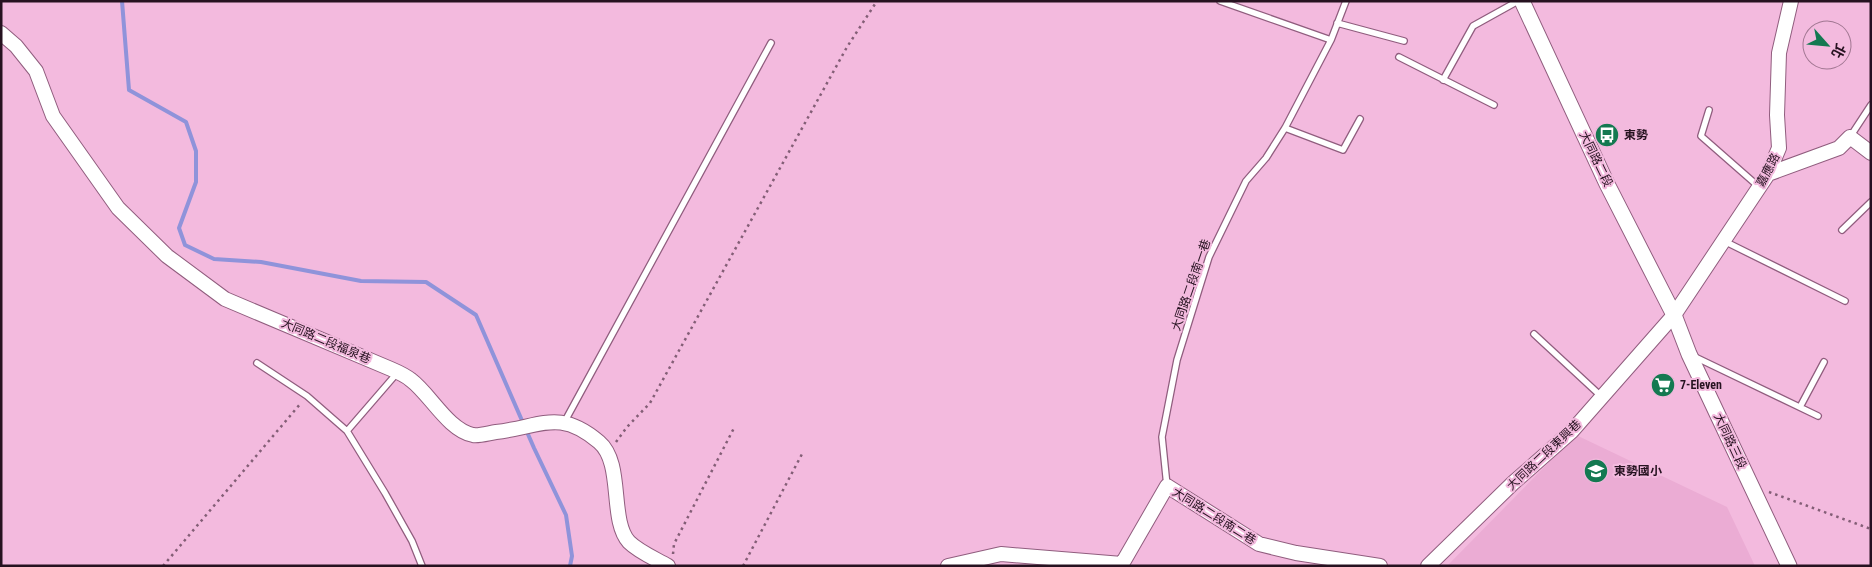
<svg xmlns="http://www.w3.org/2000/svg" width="1872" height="567" viewBox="0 0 1872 567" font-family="'Roboto Condensed','Noto Sans TC',sans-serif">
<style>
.built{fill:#ebacd4}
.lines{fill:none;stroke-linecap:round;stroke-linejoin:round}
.stream{stroke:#8f93da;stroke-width:4}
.service-casing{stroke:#905d7e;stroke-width:8}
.tertiary-casing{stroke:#905d7e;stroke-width:16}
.secondary-casing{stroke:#905d7e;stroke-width:17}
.path{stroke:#835e76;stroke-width:2.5;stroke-dasharray:2.5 4;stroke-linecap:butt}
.service{stroke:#fff;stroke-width:5.5}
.tertiary{stroke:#fff;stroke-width:14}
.secondary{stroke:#fff;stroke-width:15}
.labels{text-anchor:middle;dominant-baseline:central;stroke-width:4;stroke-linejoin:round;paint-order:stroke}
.poi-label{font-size:12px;font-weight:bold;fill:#261220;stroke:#f3bade;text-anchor:start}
.street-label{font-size:12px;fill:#261220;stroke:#f3bade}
</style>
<rect width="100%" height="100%" fill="#f3bade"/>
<path class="built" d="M1576 435 1727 507 1755 566H1447Z"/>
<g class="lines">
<path class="stream" d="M122 1 129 90 186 122 196 151V182L179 228 185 245 214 259 261 262 361 281 426 282 476 315 534 448 566 515 572 556 570 566"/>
<g class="service-casing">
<path id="service" d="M1220 1 1331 40
M1337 23 1404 41
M1399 57 1494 105
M1443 80 1473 26 1518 1
M1709 110 1701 136 1758 186
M1285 128 1343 150 1360 119
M1850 137 1871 105
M1842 230 1871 202
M1724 241 1845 301
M1534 334 1602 397
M1693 356 1818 416
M257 363 307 396 347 431 385 493 412 541 422 566
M1800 407 1824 362
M565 421 771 43
M347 431 398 372
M1167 486 1162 437 1177 360 1209 257 1246 181 1266 158 1285 128 1331 40 1346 1"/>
</g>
<g class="tertiary-casing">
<path id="tertiary" d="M1 33 16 46 36 71 53 116 118 208 167 256 225 299 391 369C398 372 405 375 411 380 430 394 448 430 473 435 479 436 489 433 496 432 541 427 559 408 599 442 624 463 609 520 629 542 639 552 656 559 668 566
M1768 174 1839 148 1850 137 1871 153
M948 566 1001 554 1122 564 1167 486 1259 544 1296 553 1380 566
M1428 566 1513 483 1572 431 1674 315 1768 174 1779 148 1777 115 1779 53 1791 1"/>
</g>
<g class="secondary-casing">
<path id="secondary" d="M1522 1 1607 184 1674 315 1689 354 1789 566"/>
</g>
<path class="path" d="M616 442 627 427 650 403 847 47 877 1
M1769 492 1871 529
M673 554 674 544 734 428
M163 566 301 403
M743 566 802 454"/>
<use href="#service" class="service"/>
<use href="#tertiary" class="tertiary"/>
<use href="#secondary" class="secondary"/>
</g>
<defs>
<g id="bus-disc" transform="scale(1.25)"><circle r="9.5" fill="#147951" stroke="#f3bade"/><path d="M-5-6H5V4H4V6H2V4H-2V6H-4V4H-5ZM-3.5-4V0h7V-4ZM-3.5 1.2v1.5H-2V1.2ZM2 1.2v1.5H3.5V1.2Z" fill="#fff"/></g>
<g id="supermarket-disc" transform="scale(1.25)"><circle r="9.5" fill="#147951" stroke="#f3bade"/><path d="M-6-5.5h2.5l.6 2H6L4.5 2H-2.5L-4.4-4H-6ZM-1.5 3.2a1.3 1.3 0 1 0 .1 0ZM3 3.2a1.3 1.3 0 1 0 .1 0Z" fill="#fff"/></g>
<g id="school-disc" transform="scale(1.25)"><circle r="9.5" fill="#147951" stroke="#f3bade"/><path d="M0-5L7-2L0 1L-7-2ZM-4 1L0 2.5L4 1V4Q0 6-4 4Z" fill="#fff"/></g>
</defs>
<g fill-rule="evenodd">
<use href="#bus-disc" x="1607" y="135"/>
<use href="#supermarket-disc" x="1663" y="385"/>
<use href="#school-disc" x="1596" y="471"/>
</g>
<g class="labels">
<g class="poi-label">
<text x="1624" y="135">東勢</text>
<text x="1680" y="385">7-Eleven</text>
<text x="1614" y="471">東勢國小</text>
</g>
<g class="street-label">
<text transform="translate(1596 159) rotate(64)">大同路二段</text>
<text transform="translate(1768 170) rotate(-62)">嘉應路</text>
<text transform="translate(1191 285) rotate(-71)">大同路二段南一巷</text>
<text transform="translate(326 341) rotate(23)">大同路二段福泉巷</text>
<text transform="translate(1730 441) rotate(65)">大同路三段</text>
<text transform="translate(1544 455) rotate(-43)">大同路二段東興巷</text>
<text transform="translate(1214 516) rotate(32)">大同路二段南二巷</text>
</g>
</g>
<rect width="1872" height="567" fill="none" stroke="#261220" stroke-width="5"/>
<g transform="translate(1827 45) rotate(117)"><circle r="24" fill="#f3bade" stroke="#a17792"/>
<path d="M0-4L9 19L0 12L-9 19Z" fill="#147951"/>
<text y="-8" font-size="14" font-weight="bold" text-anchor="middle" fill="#261220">北</text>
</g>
</svg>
